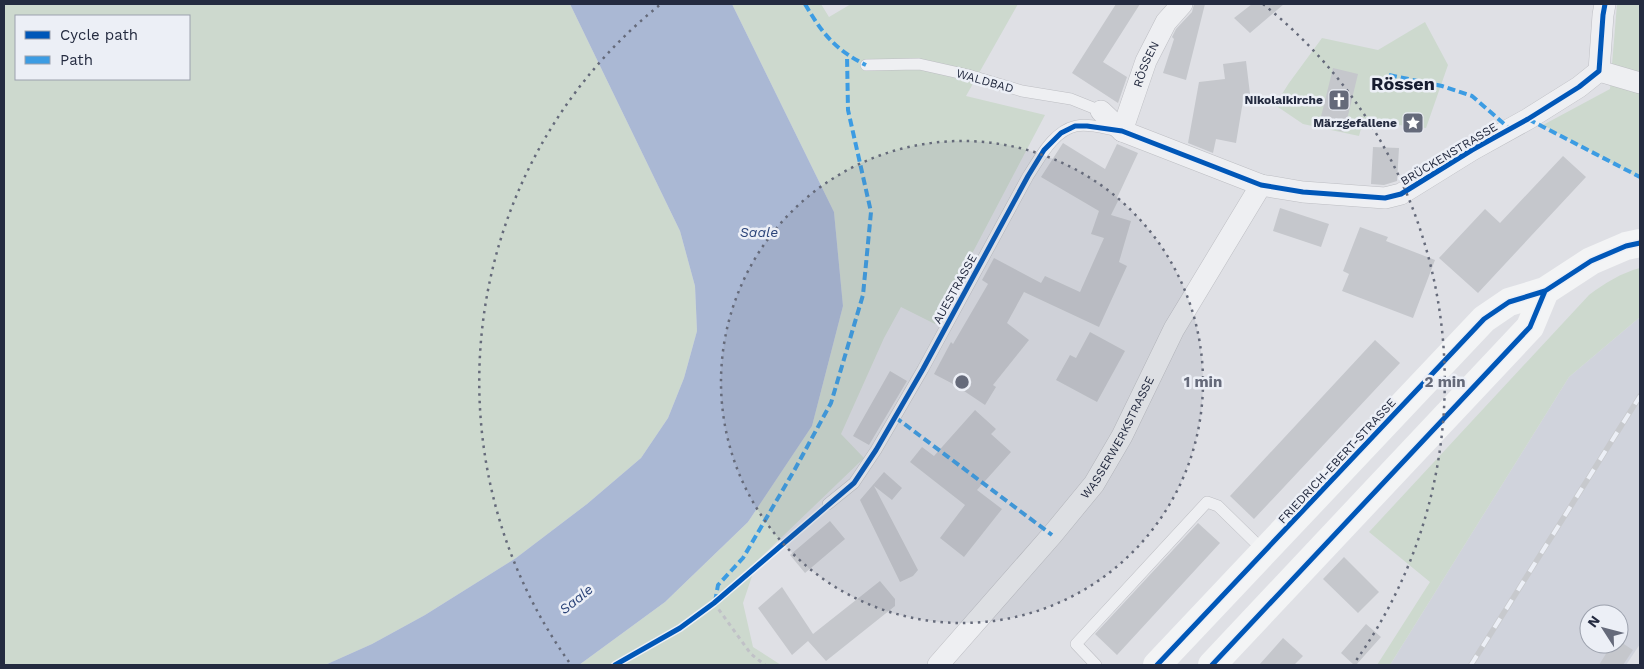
<svg xmlns="http://www.w3.org/2000/svg" width="1644" height="669" viewBox="0 0 1644 669" font-family="'Work Sans',sans-serif">
<style>
.built{fill:#d0d3dc;fill-rule:evenodd}
.green{fill:#cdd9ce;fill-rule:evenodd}
.water{fill:#aab8d4}
.building{fill:#c5c7cc}
.lines{fill:none;stroke-linecap:round;stroke-linejoin:round}
.lane-casing{stroke:#bdbec3;stroke-width:12}
.street-casing{stroke:#bdbec3;stroke-width:22}
.path{stroke:#c0c1c7;stroke-width:3;stroke-dasharray:4 4;stroke-linecap:butt}
.lane{stroke:#eeeff2;stroke-width:11}
.street{stroke:#eeeff2;stroke-width:21}
.secondary{stroke:#f3f4f5;stroke-width:28}
.rail-casing{stroke:#c7c9cd;stroke-width:5.5}
.rail{stroke:#eceff6;stroke-width:4;stroke-dasharray:11;stroke-linecap:butt}
.quiet{stroke:#3c9ce3;stroke-width:4;stroke-dasharray:8 4;stroke-linecap:butt}
.cycleway-casing{stroke:#eceff6;stroke-width:8}
.cycleway{stroke:#0057b8;stroke-width:5}
.ring{fill:none;stroke:#656a7a;stroke-width:2.5;stroke-dasharray:2.5 5}
.labels{text-anchor:middle;dominant-baseline:central;stroke-width:5;stroke-linejoin:round;paint-order:stroke}
.street-label{font-size:12px;fill:#242b40;stroke:#eceff6}
.poi-label{font-size:12px;font-weight:bold;fill:#242b40;stroke:#eceff6;text-anchor:end}
.water-label{font-size:14px;font-style:italic;fill:#2a4378;stroke:#eceff6}
.district-label{font-size:18px;font-weight:bold;fill:#171c30;stroke:#eceff6}
.centre{fill:#656a7a;stroke:#eceff6;stroke-width:2.5}
.ring-label{font-size:15px;text-anchor:middle;font-weight:bold;fill:#656a7a;stroke:#eceff6;stroke-width:5;stroke-linejoin:round;paint-order:stroke}
</style>
<rect width="100%" height="100%" fill="#dfe0e5"/>
<path class="built" d="M1640 317V644L1626 665H1390L1569 377ZM1589 614H1619V644H1589Z"/>
<path class="green" d="M4 4H570L680 231 695 286 697 331 684 378 668 418 641 458 587 504 516 558 425 615 372 644 325 665H4ZM16 16H189V79H16Z
M732 4H821L829 17 851 4H1018L966 96 1045 115 935 324 901 307 884 338 841 434 864 458 757 561 743 603 753 647 781 665H579L665 602 748 522 812 426 843 306 834 212Z
M1617 4H1640V179L1543 125 1610 89Z
M1425 22 1448 65 1426 128 1363 121 1359 136 1303 124 1275 105 1289 83 1322 38 1378 50Z
M1640 268V317L1569 377 1390 665H1377L1430 582 1369 532 1589 295C1605 283 1621 273 1640 268Z"/>
<path class="water" d="M570 4H732L834 212 843 306 812 426 748 522 665 602 579 665H325L372 644 425 615 516 558 587 504 641 458 668 418 684 378 697 331 695 286 680 231Z"/>
<path class="building" d="M1116 4H1140L1103 62 1127 77 1118 103 1072 73Z
M1194 4H1205L1186 80 1163 73 1174 39 1172 37 1176 29 1192 12Z
M1252 4H1284L1250 33 1234 18Z
M1246 61 1250 94 1244 95 1236 143 1216 139 1213 153 1188 143 1199 82 1225 79 1223 64Z
M1333 68 1358 74 1344 132 1319 125Z
M1063 143 1105 169 1117 144 1138 153 1117 198 1119 199 1111 215 1131 221 1119 262 1127 266 1099 327 1024 292 1007 323 1029 340 993 385 996 387 985 405 955 385 934 374 951 342 953 344 988 284 982 280 994 258 1041 283 1045 276 1080 292 1104 238 1091 234 1099 211 1041 177Z
M1373 147 1399 148 1397 181 1384 185 1371 184Z
M1563 156 1586 177 1478 293 1439 258 1485 209 1500 223Z
M1280 208 1329 224 1321 247 1273 231Z
M1360 227 1388 237 1386 241 1435 260 1413 318 1342 291 1349 274 1343 271Z
M1090 332 1125 351 1097 402 1056 380 1070 355 1076 358Z
M1375 340 1400 363 1254 519 1230 496Z
M890 371 907 381 869 445 853 436Z
M975 410 996 429 991 434 1011 452 977 490 1002 509 964 557 940 538 965 505 910 462 922 447 934 456Z
M884 472 902 488 892 500 874 486 918 570 913 576 900 582 860 500Z
M830 521 845 539 805 573 790 555Z
M1198 523 1220 543 1117 655 1095 634Z
M1344 557 1379 592 1358 613 1323 579Z
M880 581 895 599V606L826 661 808 641 792 655 758 608 782 587 813 634Z
M1366 624 1381 637 1356 665H1354L1341 653Z
M1283 638 1303 656 1294 665H1259Z
M1619 641 1633 650 1623 665H1599L1612 644H1619Z"/>
<g class="lines">
<g class="lane-casing">
<path id="lane" d="M866 65 919 64 968 75 1022 91 1071 99 1101 111
M828 504 854 483 876 450 923 369 1028 176C1040 158 1053 131 1076 126 1090 123 1106 129 1119 131
M1096 665 1076 644 1207 502 1218 506 1265 552"/>
</g>
<g class="street-casing">
<g id="street">
<path d="M1599 71 1603 15 1605 4"/>
<path d="M1599 71 1640 83"/>
<path d="M1101 111 1122 131 1261 185 1303 192 1385 198 1401 194 1472 150 1528 119 1579 87 1599 71"/>
<path id="s1" d="M1122 131 1146 61 1166 22 1182 4"/>
<path id="s2" d="M938 665 1052 535 1094 484 1122 436 1174 329 1261 185"/>
</g>
</g>
<path class="path" d="M714 603 751 654 765 665"/>
<use href="#lane" class="lane"/>
<use href="#street" class="street"/>
<path class="secondary" d="M1157 665 1484 319 1509 302 1545 291 1591 261 1626 246 1640 243
M1212 665 1530 327 1545 291"/>
<g class="rail-casing">
<path id="rail" d="M1471 665 1640 396"/>
</g>
<use href="#rail" class="rail"/>
<path class="quiet" d="M805 4C822 33 835 50 866 65
M1389 75 1442 86 1472 96 1510 129
M1528 119 1640 177
M895 417 1052 535
M715 602 718 585 743 558 795 469 831 403 863 295 871 212 848 110 847 55"/>
<g class="cycleway-casing">
<path id="cycleway" d="M615 665 680 628 714 603 854 483 876 450 923 369 1028 176 1044 150 1061 133 1075 126H1087L1122 131 1261 185 1303 192 1385 198 1401 194 1472 150 1528 119 1579 87 1599 71 1603 15 1605 4
M1157 665 1484 319 1509 302 1545 291 1591 261 1626 246 1640 243
M1212 665 1530 327 1545 291"/>
</g>
<use href="#cycleway" class="cycleway"/>
</g>
<circle cx="962" cy="382" r="241" fill="#656a7a" fill-opacity=".12"/>
<g class="ring">
<circle cx="962" cy="382" r="241"/>
<path d="M569 662A483 483 0 0 1 661 4M1263 4A483 483 0 0 1 1355 662"/>
</g>
<defs>
<g id="church-square" transform="scale(1.125)"><rect x="-9" y="-9" width="18" height="18" rx="4" fill="#656a7a" stroke="#eceff6"/><path d="M-1.2-6h2.4v3.5h3.3v2.4h-3.3V6h-2.4V-.1h-3.3v-2.4h3.3Z" fill="#fff"/></g>
<g id="sight-square" transform="scale(1.125)"><rect x="-9" y="-9" width="18" height="18" rx="4" fill="#656a7a" stroke="#eceff6"/><path d="M0-6L1.8-2.2L6-1.7L2.9 1.2L3.7 5.4L0 3.3L-3.7 5.4L-2.9 1.2L-6-1.7L-1.8-2.2Z" fill="#fff"/></g>
</defs>
<g fill-rule="evenodd">
<use href="#church-square" x="1339" y="100"/>
<use href="#sight-square" x="1413" y="123"/>
</g>
<g class="labels">
<g class="street-label">
<text stroke="none"><textPath href="#s1" startOffset="71">RÖSSEN</textPath></text>
<text transform="translate(985 81) rotate(16)">WALDBAD</text>
<text transform="translate(1449 154) rotate(-31)">BRÜCKENSTRASSE</text>
<text transform="translate(955 289) rotate(-61)">AUESTRASSE</text>
<text stroke="none"><textPath href="#s2" startOffset="291">WASSERWERKSTRASSE</textPath></text>
<text transform="translate(1337 461) rotate(-47)">FRIEDRICH-EBERT-STRASSE</text>
</g>
<g class="poi-label">
<text x="1323" y="100">Nikolaikirche</text>
<text x="1397" y="123">Märzgefallene</text>
</g>
<g class="water-label">
<text x="759" y="232">Saale</text>
<text transform="translate(576 599) rotate(-39)">Saale</text>
</g>
<g class="district-label">
<text x="1403" y="83">Rössen</text>
</g>
</g>
<circle cx="962" cy="382" r="8" class="centre"/>
<g class="ring-label">
<text x="1203" y="387">1 min</text>
<text x="1445" y="387">2 min</text>
</g>
<rect width="1644" height="669" fill="none" stroke="#242b40" stroke-width="10"/>
<rect x="15" y="15" width="175" height="65" fill="#eceff6" stroke="#9ca1ad"/>
<rect x="25" y="31" width="25" height="8" fill="#0057b8" stroke="#9ca1ad"/>
<text x="60" y="40" font-size="15" fill="#242b40">Cycle path</text>
<rect x="25" y="56" width="25" height="8" fill="#3c9ce3" stroke="#9ca1ad"/>
<text x="60" y="65" font-size="15" fill="#242b40">Path</text>
<g transform="translate(1604 629) rotate(306)"><circle r="24" fill="#eceff6" stroke="#9ca1ad"/>
<path d="M0-4L9 19L0 12L-9 19Z" fill="#656a7a"/>
<text y="-8" font-size="14" font-weight="bold" text-anchor="middle" fill="#242b40">N</text>
</g>
</svg>
